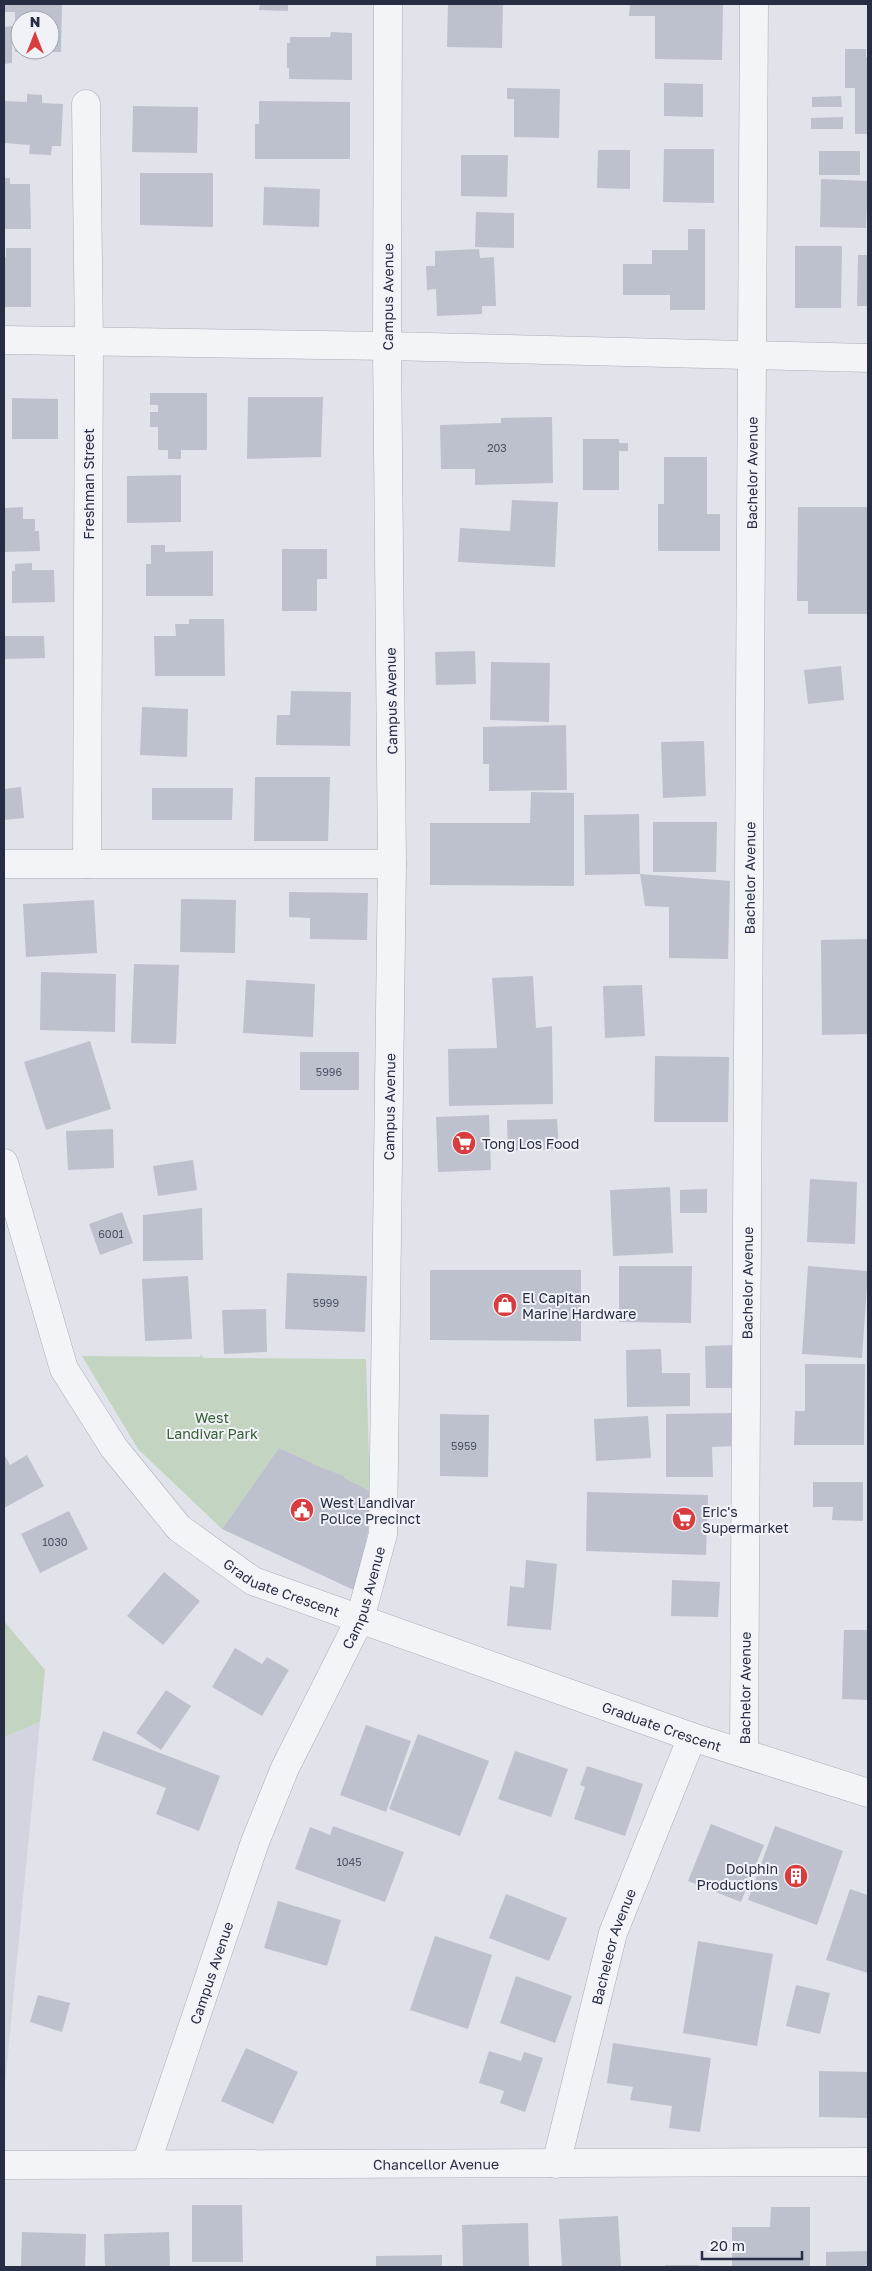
<svg xmlns="http://www.w3.org/2000/svg" width="872" height="2271" viewBox="0 0 872 2271" font-family="'Golos Text',sans-serif">
<style>
.built{fill:#d2d5e0}
.green{fill:#c3d5c1}
.building{fill:#bdc1ce;fill-rule:evenodd}
.lines{fill:none;stroke-linecap:round;stroke-linejoin:round}
.minor-casing{stroke:#a8adb8;stroke-width:29}
.minor{stroke:#f3f4f8;stroke-width:28}
.labels{text-anchor:middle;dominant-baseline:central;stroke-width:4;stroke-linejoin:round;paint-order:stroke}
.number-label{font-size:11px;fill:#4c5366}
.street-label{font-size:14px;fill:#272e43;stroke:#f0f2f8}
.poi-label{font-size:14px;fill:#272e43;stroke:#f0f2f8;text-anchor:start}
.park-label{font-size:14px;fill:#366033;stroke:#f0f2f8}
</style>
<rect width="100%" height="100%" fill="#e0e3ea"/>
<path class="built" d="M40 1722 4 2095V1737Z"/>
<path class="green" d="M201 1355 204 1358 366 1359 370 1491 279 1448 222 1529 138 1449 82 1356 199 1357Z
M4 1621 45 1670 40 1722 4 1737Z"/>
<path class="building" d="M4 4 62 5 61 52H15V12H4ZM20 20H50V50H20Z
M260 4H288V11L259 10Z
M448 4H503L502 48 447 47Z
M630 4H723L722 60 655 59V16H629Z
M12 26V63L4 64V27Z
M331 32 352 33V80L289 79V68H287V43H290V37H330Z
M845 49H866V57H868V134H855V88H845Z
M664 83 703 84V117L664 116Z
M507 88 560 89 559 138 514 137V99H507Z
M27 94 42 95V103L63 104 61 146H52L51 155 29 154 30 145 4 143V101L27 102Z
M841 96 842 107H812V97Z
M259 101 350 102V159H255V124H259Z
M133 106 198 107 197 153 132 152Z
M843 117V129H811V118Z
M664 149H714V203L663 202Z
M598 150H630V189L597 188Z
M819 151H860V175H819Z
M461 155H508L507 197 461 196Z
M140 173H213V227L140 225Z
M4 178H10V184H30L31 229H4Z
M821 179 868 181 866 228 820 227Z
M264 187 320 189 319 227 263 225Z
M476 212 514 213V248L475 247Z
M688 229H705V310H670V295H623V264H652V250H688Z
M795 246H842L841 308H795Z
M6 248H31V307H4V257H6Z
M479 249 480 258 494 257 496 306H482V314L437 316 436 289 427 290 426 266H435V251Z
M858 255H868V306H857Z
M150 393H207V450H181V459H168V450H158V427H150V412H158V405H150Z
M248 397H323L321 457 247 459Z
M12 398 58 399V439H12Z
M552 417 553 483 475 485V469H441L440 425 501 423V418Z
M583 439H619V443H628V451H619V490H583Z
M664 457H707V514H720V551H658V504H664Z
M181 475V522L127 523V476Z
M512 500 558 502 555 567 458 562 460 528 510 531Z
M23 507V519H35V531H39L40 551 4 552V508Z
M798 507H868V614H808V601H797Z
M151 545H165V552L213 551V596H146V564H151Z
M282 549H327V579H317V611H282Z
M32 563V570H54L55 602 12 603V571H15V564Z
M189 619H224L225 676H155L154 636H176L175 624H189Z
M4 636H44L45 658 4 659Z
M475 651 476 684 436 685 435 652Z
M491 662 550 663 549 722 490 720Z
M841 666 844 700 808 704 804 670Z
M291 691 351 692 350 746 276 745 277 715H290Z
M142 707 188 709 187 757 140 755Z
M566 725 567 790 489 791V764H483V727Z
M704 741 706 796 663 798 661 742Z
M255 777H330L328 841H254Z
M21 787 24 818 4 820V789Z
M152 788H233L232 820H152Z
M531 792 574 793V886L430 885V823H530Z
M639 814 640 874 730 881 728 959 669 958V907L645 906 640 874 585 875 584 815Z
M653 822H717L716 872H653Z
M289 892 368 893 367 940 310 939V918L289 917Z
M181 899 236 900 235 953 180 952Z
M94 900 97 953 26 957 23 904Z
M867 939 868 1034 822 1035 821 940Z
M134 964 179 965 176 1044 131 1043Z
M41 972 116 974 115 1032 40 1030Z
M533 976 536 1028 552 1026 553 1104 449 1106 448 1049 497 1048 492 978Z
M246 980 315 984 313 1037 243 1033Z
M642 985 645 1036 605 1038 603 986Z
M90 1041 111 1109 46 1130 24 1062Z
M300 1052H359V1090H300Z
M655 1056 729 1057 728 1122H654Z
M489 1115 491 1170 438 1172 436 1117Z
M557 1119 559 1149 508 1151 507 1120Z
M113 1129 114 1168 68 1170 66 1131Z
M193 1160 197 1190 158 1196 153 1166Z
M810 1179 857 1182 855 1244 807 1242Z
M670 1187 673 1253 613 1256 610 1190Z
M707 1189V1213H680V1190Z
M202 1208 203 1260 143 1261V1215Z
M122 1212 133 1243 100 1255 89 1224Z
M619 1266H692L691 1323 619 1322Z
M808 1266 868 1271 862 1358 802 1354Z
M430 1270H581V1341L430 1340Z
M287 1273 367 1276 365 1332 285 1329Z
M188 1276 192 1339 145 1341 142 1279Z
M266 1309 267 1352 224 1354 222 1310Z
M737 1345V1388H706L705 1346Z
M661 1349 662 1373H690V1406L627 1407 626 1350Z
M805 1364H865L864 1445H794L795 1411H805Z
M734 1413V1446L712 1447 713 1477H666V1414Z
M440 1414 489 1415 488 1477 440 1476Z
M648 1416 651 1458 596 1461 594 1419Z
M279 1448 325 1469 344 1476V1478L370 1491 368 1532 356 1591 222 1529Z
M4 1454 10 1465 27 1455 44 1486 4 1508Z
M813 1482H863V1521L832 1520 833 1507H813Z
M587 1492 708 1495 706 1555 586 1551Z
M69 1511 88 1549 40 1573 21 1534Z
M526 1560 557 1564 551 1630 507 1626 510 1586 524 1588Z
M164 1572 200 1601 163 1645 127 1616Z
M672 1580 720 1582 718 1617 671 1616Z
M844 1630H868V1700L842 1699Z
M235 1648 262 1664 267 1657 289 1670 262 1716 212 1687Z
M166 1690 191 1706 161 1750 136 1733Z
M366 1725 411 1741 386 1812 340 1795Z
M103 1731 220 1776 199 1831 156 1814 166 1788 92 1760Z
M418 1734 489 1761 460 1836 389 1809Z
M515 1751 568 1769 551 1817 498 1799Z
M587 1766 643 1784 625 1836 574 1819 585 1787 580 1785Z
M711 1824 764 1845 741 1902 688 1881Z
M333 1826 404 1852 385 1902 295 1869 310 1827 330 1835Z
M775 1826 843 1851 817 1925 748 1900Z
M850 1889 868 1895V1973L826 1960Z
M506 1894 567 1918 549 1961 489 1938Z
M278 1901 341 1920 327 1966 264 1948Z
M435 1936 492 1955 468 2029 410 2010Z
M698 1941 773 1954 757 2046 683 2033Z
M516 1976 572 1996 555 2043 500 2023Z
M796 1985 830 1993 820 2034 786 2026Z
M38 1995 70 2003 62 2032 30 2022Z
M613 2043 711 2058 700 2132 669 2128 672 2106 630 2100 633 2087 607 2083Z
M246 2048 298 2072 273 2124 221 2101Z
M489 2051 521 2061 524 2052 543 2058 525 2112 500 2103 504 2091 479 2083Z
M819 2071 868 2072V2118L819 2117Z
M192 2205H242L243 2262H192Z
M771 2207H810V2267H732V2227H770Z
M618 2216 621 2267H562L559 2219Z
M528 2223 529 2267H463L462 2225Z
M22 2232 86 2234 85 2267H21Z
M169 2232 170 2267H105L104 2234Z
M868 2251V2267H826V2252Z
M442 2255V2267H376V2256Z
M665 2265H699V2267H665Z"/>
<g class="lines">
<g class="minor-casing">
<g id="minor">
<path d="M86 104 89 342 87 864"/>
<path d="M4 340 387 346 868 358"/>
<path d="M4 864H392"/>
<path id="s1" d="M4 1163 64 1369 114 1448 179 1528 253 1581 692 1737 868 1793"/>
<path id="s2" d="M744 1753 754 4"/>
<path id="s3" d="M146 2164 255 1842 285 1768 360 1619 383 1534 392 864 387 346 388 4"/>
<path id="s4" d="M556 2164 613 1933 692 1737"/>
<path id="s5" d="M4 2165 868 2162"/>
</g>
</g>
<use href="#minor" class="minor"/>
</g>
<defs>
<g id="supermarket-disc" transform="scale(1.25)"><circle r="9.5" fill="#d93c3e" stroke="#f0f2f8"/><path d="M-6-5.5h2.5l.6 2H6L4.5 2H-2.5L-4.4-4H-6ZM-1.5 3.2a1.3 1.3 0 1 0 .1 0ZM3 3.2a1.3 1.3 0 1 0 .1 0Z" fill="#fff"/></g>
<g id="shop-disc" transform="scale(1.25)"><circle r="9.5" fill="#d93c3e" stroke="#f0f2f8"/><path d="M-5-2.5h2.3a2.7 3.5 0 0 1 5.4 0H5L5.5 6h-11ZM-1.5-2.5h3a1.5 2.3 0 0 0-3 0Z" fill="#fff"/></g>
<g id="civic-disc" transform="scale(1.25)"><circle r="9.5" fill="#d93c3e" stroke="#f0f2f8"/><path d="M-.6-6.5H3V-4.5H.6V-3L4-1V1h2V6H-6V1h2V-1L-.6-3ZM-1.2 2.5V6h2.4V2.5Z" fill="#fff"/></g>
<g id="building-disc" transform="scale(1.25)"><circle r="9.5" fill="#d93c3e" stroke="#f0f2f8"/><path d="M-4-6H4V6H1V3H-1V6H-4ZM-2.5-4.3h1.7v1.8h-1.7ZM.8-4.3h1.7v1.8H.8ZM-2.5-1h1.7V.8h-1.7ZM.8-1h1.7V.8H.8Z" fill="#fff"/></g>
</defs>
<g fill-rule="evenodd">
<use href="#supermarket-disc" x="464" y="1143"/>
<use href="#shop-disc" x="505" y="1305"/>
<use href="#civic-disc" x="302" y="1510"/>
<use href="#supermarket-disc" x="684" y="1519"/>
<use href="#building-disc" x="796" y="1876"/>
</g>
<g class="labels">
<g class="number-label">
<text x="497" y="447">203</text>
<text x="329" y="1071">5996</text>
<text x="111" y="1233">6001</text>
<text x="326" y="1302">5999</text>
<text x="464" y="1445">5959</text>
<text x="55" y="1541">1030</text>
<text x="349" y="1861">1045</text>
</g>
<g class="street-label">
<text stroke="none"><textPath href="#s3" startOffset="1912">Campus Avenue</textPath></text>
<text stroke="none"><textPath href="#s2" startOffset="1280">Bachelor Avenue</textPath></text>
<text transform="translate(88 484) rotate(-90)">Freshman Street</text>
<text transform="translate(391 701) rotate(-91)">Campus Avenue</text>
<text stroke="none"><textPath href="#s2" startOffset="875">Bachelor Avenue</textPath></text>
<text stroke="none"><textPath href="#s3" startOffset="1102">Campus Avenue</textPath></text>
<text stroke="none"><textPath href="#s2" startOffset="470">Bachelor Avenue</textPath></text>
<text stroke="none"><textPath href="#s1" startOffset="531">Graduate Crescent</textPath></text>
<text stroke="none"><textPath href="#s3" startOffset="608">Campus Avenue</textPath></text>
<text stroke="none"><textPath href="#s2" startOffset="65">Bachelor Avenue</textPath></text>
<text stroke="none"><textPath href="#s1" startOffset="936">Graduate Crescent</textPath></text>
<text stroke="none"><textPath href="#s4" startOffset="225">Bacheleor Avenue</textPath></text>
<text stroke="none"><textPath href="#s3" startOffset="202">Campus Avenue</textPath></text>
<text stroke="none"><textPath href="#s5" startOffset="432">Chancellor Avenue</textPath></text>
</g>
<g class="poi-label">
<text x="482" y="1143">Tong Los Food</text>
<text x="522" y="1297">El Capitan<tspan x="522" dy="16">Marine Hardware</tspan></text>
<text x="320" y="1502">West Landivar<tspan x="320" dy="16">Police Precinct</tspan></text>
<text x="702" y="1511">Eric's<tspan x="702" dy="16">Supermarket</tspan></text>
<text x="778" y="1868" text-anchor="end">Dolphin<tspan x="778" dy="16">Productions</tspan></text>
</g>
<g class="park-label">
<text x="212" y="1417">West<tspan x="212" dy="16">Landivar Park</tspan></text>
</g>
</g>
<rect width="872" height="2271" fill="none" stroke="#272e43" stroke-width="10"/>
<g transform="translate(35 35)"><circle r="24" fill="#f0f2f8" stroke="#a0a4b0"/>
<path d="M0-4L9 19L0 12L-9 19Z" fill="#d93c3e"/>
<text y="-8" font-size="14" font-weight="bold" text-anchor="middle" fill="#272e43">N</text>
</g>
<path d="M702 2251v8h100v-8" fill="none" stroke="#272e43" stroke-width="2.5"/>
<text x="710" y="2251" font-size="15" fill="#272e43" stroke="#f0f2f8" stroke-width="4" paint-order="stroke">20 m</text>
</svg>
